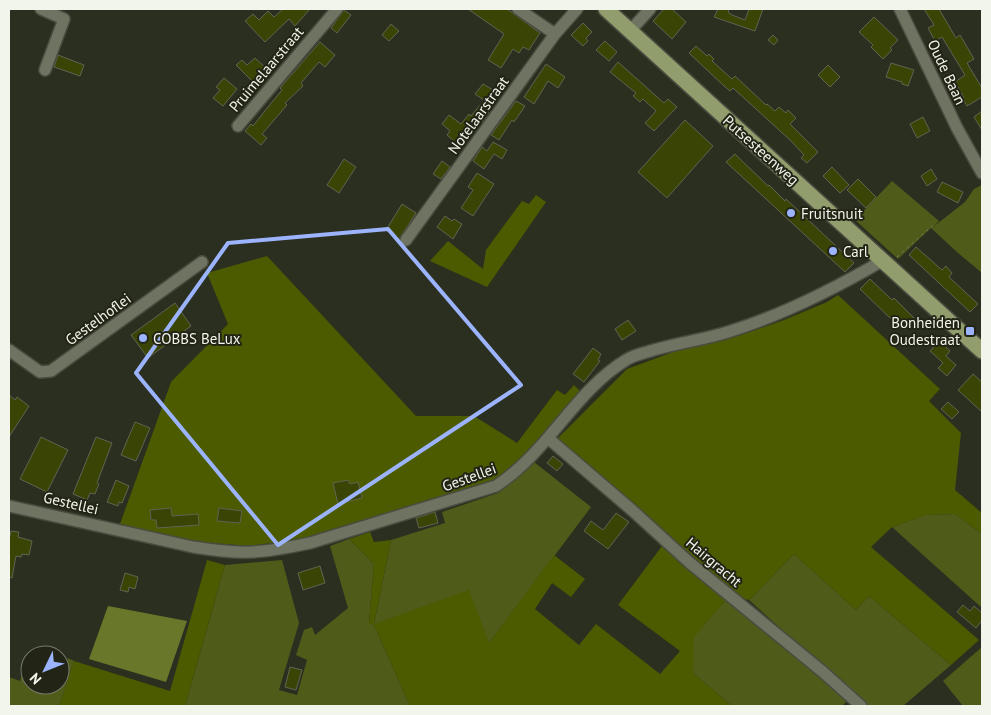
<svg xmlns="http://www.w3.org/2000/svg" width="991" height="715" viewBox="0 0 991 715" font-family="'PT Sans',sans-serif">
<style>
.green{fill:#4f5b19}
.forest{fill:#4c5a00}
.water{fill:#687729}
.building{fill:#3a4405;stroke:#5f6453}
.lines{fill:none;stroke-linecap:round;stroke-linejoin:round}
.minor-casing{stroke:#494c3f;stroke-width:14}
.major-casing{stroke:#494c3f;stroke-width:18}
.path{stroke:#777b6d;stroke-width:1;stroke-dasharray:2.5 4;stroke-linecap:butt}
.minor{stroke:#6f7462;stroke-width:11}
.major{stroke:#919d6d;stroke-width:15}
.marked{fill:none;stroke:#9cb4fd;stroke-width:4;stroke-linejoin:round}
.poi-dot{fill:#9cb4fd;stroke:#222516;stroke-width:2}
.labels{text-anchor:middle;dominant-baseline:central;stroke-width:4;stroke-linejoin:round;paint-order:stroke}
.street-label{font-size:15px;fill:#f2f5eb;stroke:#222516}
.poi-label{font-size:15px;fill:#f2f5eb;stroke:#222516;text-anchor:start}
</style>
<rect width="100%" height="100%" fill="#2b2f20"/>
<path class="green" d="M892 181 939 221 933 227 965 202 974 189 982 185V273L958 253 931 228 898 259 855 220Z
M534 462 591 507 489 643 374 625 410 706H185L225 565 282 560 299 623 279 690 297 695 307 660 296 655 304 630 312 627 315 635 348 608 330 546 349 539 374 564 369 623 374 624 391 540 445 523 442 512 498 493Z
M955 514 982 534V608L892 527 925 515Z
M794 554 856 610 869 596 951 665 903 706H866L749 600Z
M729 596 848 700 842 706H732L693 673V637Z
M982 647V706H963L943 681Z
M28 655H30V685H60V662L66 664 68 658 74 661 59 706H9V677L20 681Z"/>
<path class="forest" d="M536 195 546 202 487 287 430 261 448 241 483 269 486 250 522 201 529 204Z
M267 256 416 416H474L517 443 557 390 565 395 574 385 582 393 526 454 494 482 310 538 249 546 187 541 120 524 171 382 228 324 207 273Z
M838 295 940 389 929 401 961 433 955 490 982 513V534L955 514 926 515 892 527 871 547 979 640 951 665 869 596 856 610 794 554 749 600 729 596 694 637 693 673 732 706H410L374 625 369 623 374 564 349 539 370 532 374 542 391 540 374 624 469 590 489 643 554 555 585 579 571 597 552 583 535 609 579 645 596 624 660 674 680 651 618 605 662 546 722 591 556 440 627 369 681 349 738 336 784 320 827 302Z
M207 560 225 565 185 706H59L74 661 170 691Z"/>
<path class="water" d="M108 606 187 621 166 682 89 659Z"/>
<path class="building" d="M283 9H310L295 26 289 19 265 42 245 21 253 14 259 20 268 11 274 17Z
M468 9H507L540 33 529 50 523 47 519 53 513 49 501 68 488 60 504 34Z
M664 9H672L686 22 672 39 653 21Z
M718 9H729L728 12 732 15 745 20 749 9H763L755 31 714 17Z
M924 9H939L956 38 960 35 974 59 967 63 982 88V97L967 106 963 99 964 98 955 82 965 75 942 37 935 41 928 28 934 25Z
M344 10 351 15 337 33 331 28Z
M874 17 898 40 890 48 892 50 883 59 871 47 873 45 859 32Z
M583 23 592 32 586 38 588 41 583 46 571 35Z
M391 24 399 31 389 41 382 35Z
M773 35 778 40 774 45 768 40Z
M605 41 617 52 609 61 596 50Z
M320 42 335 55 325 67 319 62 301 83 303 86 285 103 287 105 262 134 267 138 261 145 245 131 251 124 253 126 272 102 282 90 280 88Z
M696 46 707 56 709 54 714 59 712 61 732 79 735 76 766 105 767 104 775 111 779 107 786 113 788 110 796 118 790 124 818 152 807 163 801 158 804 155 791 141 733 88 730 91 724 86 689 53Z
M58 55 84 65 80 76 54 67Z
M255 58 267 69 255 84 236 65 242 60 247 65Z
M618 62 664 103 668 99 677 107 654 131 645 123 656 111 643 99 640 102 633 96 636 93 610 72Z
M891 63 914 70 908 86 902 84V82L886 77Z
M546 64 565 77 558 88 548 81 534 104 524 97Z
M828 65 840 77 830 87 818 75Z
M224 78 237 89 223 106 213 98 220 90 216 87Z
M483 84 493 90 485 101 475 94Z
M516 101 525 106 514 122 512 120 499 140 491 135Z
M480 105 489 112 482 123 478 120 473 127 470 125 456 143 447 135 450 131 442 124 449 115 461 124 469 114 471 116Z
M982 111V130L974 117Z
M923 117 930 131 917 138 910 124Z
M685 120 713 146 667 198 638 172Z
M493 142 507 150 502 159 494 154 484 169 473 161 482 147 487 151Z
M735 154 768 186 769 185 785 201 786 199 854 263 845 272 726 162Z
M344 159 356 167 339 193 327 185Z
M442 161 450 167 441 179 433 174Z
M832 167 849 185 840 193 823 176Z
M931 169 937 179 927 186 921 176Z
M477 173 494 184 473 216 461 208 473 190 468 187Z
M858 179 876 197 866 208 847 190Z
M942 182 963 192 958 203 937 192Z
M402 204 416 213 399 239 386 230Z
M445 216 452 221 454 219 462 224 453 239 437 227Z
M916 247 942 270 946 266 952 273 949 277 978 304 970 312 909 255Z
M870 279 892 300 894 298 915 319 905 330 893 318 892 320 860 289Z
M175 303 191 326 148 358 131 335Z
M628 320 636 331 622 340 615 329Z
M945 335 952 341 946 347 950 351 946 356 956 365 947 376 938 368 943 363 930 351Z
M593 348 601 354 598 360 600 361 584 382 573 374Z
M973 374 982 382V412L958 390Z
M9 395 15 400 17 397 29 406 9 437Z
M948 402 959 412 952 419 941 409Z
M135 422 150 428 136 461 121 455Z
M41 437 68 450 47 492 20 479Z
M96 437 112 443 97 483 99 484 95 494 90 493 87 500 73 494Z
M553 456 563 464 557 471 547 463Z
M116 480 129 486 122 503 119 502 118 506 107 502Z
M348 480 350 484 358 482 362 498 338 504 333 483Z
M171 508 172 516 198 514 199 525 157 528 156 520H151L150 510Z
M219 508 242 511 240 523 217 521Z
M435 512 438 523 419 528 416 518Z
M616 513 629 522 608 549 584 531 591 521 603 530Z
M11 531 19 532 18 537 32 541 29 555 22 554 21 557 16 556 12 578 9 577V540Z
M320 566 325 583 303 590 298 573Z
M125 573 138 577 135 589 129 587 128 592 120 590Z
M963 605 970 611 974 606 982 613V620L976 628 957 612Z
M290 667 302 670 296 690 285 687Z"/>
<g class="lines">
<g class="minor-casing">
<path id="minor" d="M41 9 64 19 45 70
M518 9 555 34
M900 9 957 128 982 173
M630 31 650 9
M238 126 337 9
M406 240 555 34 577 9
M9 350 40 372 51 371 202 262
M549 439 633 511 690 563 823 672 861 706
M9 506 193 547C212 550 232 553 252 552 271 551 291 547 310 543L496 486C548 452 575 391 626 360 632 356 640 354 647 352 675 343 704 340 731 331 785 314 834 289 882 261"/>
</g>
<g class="major-casing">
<path id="major" d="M606 9 982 351"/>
</g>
<path class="path" d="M897 257 932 226"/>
<use href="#minor" class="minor"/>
<use href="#major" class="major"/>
</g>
<path class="marked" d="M388 229 521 385 278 545 136 373 228 243Z"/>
<g class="poi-dot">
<circle cx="791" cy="213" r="5"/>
<circle cx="833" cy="251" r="5"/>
<rect x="965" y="326" width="10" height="10" rx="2.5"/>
<circle cx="143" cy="338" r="5"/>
</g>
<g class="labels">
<g class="street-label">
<text transform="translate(266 69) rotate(-50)">Pruimelaarstraat</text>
<text transform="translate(947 72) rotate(65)">Oude Baan</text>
<text transform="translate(478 115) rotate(-54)">Notelaarstraat</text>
<text transform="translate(761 150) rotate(42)">Putsesteenweg</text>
<text transform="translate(98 319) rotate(-36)">Gestelhoflei</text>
<text transform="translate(469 477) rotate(-20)">Gestellei</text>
<text transform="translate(71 503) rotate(13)">Gestellei</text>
<text transform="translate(714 562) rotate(40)">Hairgracht</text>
</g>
<g class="poi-label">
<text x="801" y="213">Fruitsnuit</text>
<text x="843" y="251">Carl</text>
<text x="960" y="322" text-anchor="end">Bonheiden<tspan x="960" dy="17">Oudestraat</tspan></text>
<text x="153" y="338">COBBS BeLux</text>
</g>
</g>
<rect width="991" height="715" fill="none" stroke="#f2f5eb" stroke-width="20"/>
<g transform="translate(45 670) rotate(227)"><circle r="24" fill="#222516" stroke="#75786b"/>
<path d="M0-4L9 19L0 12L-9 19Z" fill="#9cb4fd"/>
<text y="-8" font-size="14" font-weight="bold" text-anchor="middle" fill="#f2f5eb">N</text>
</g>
</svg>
